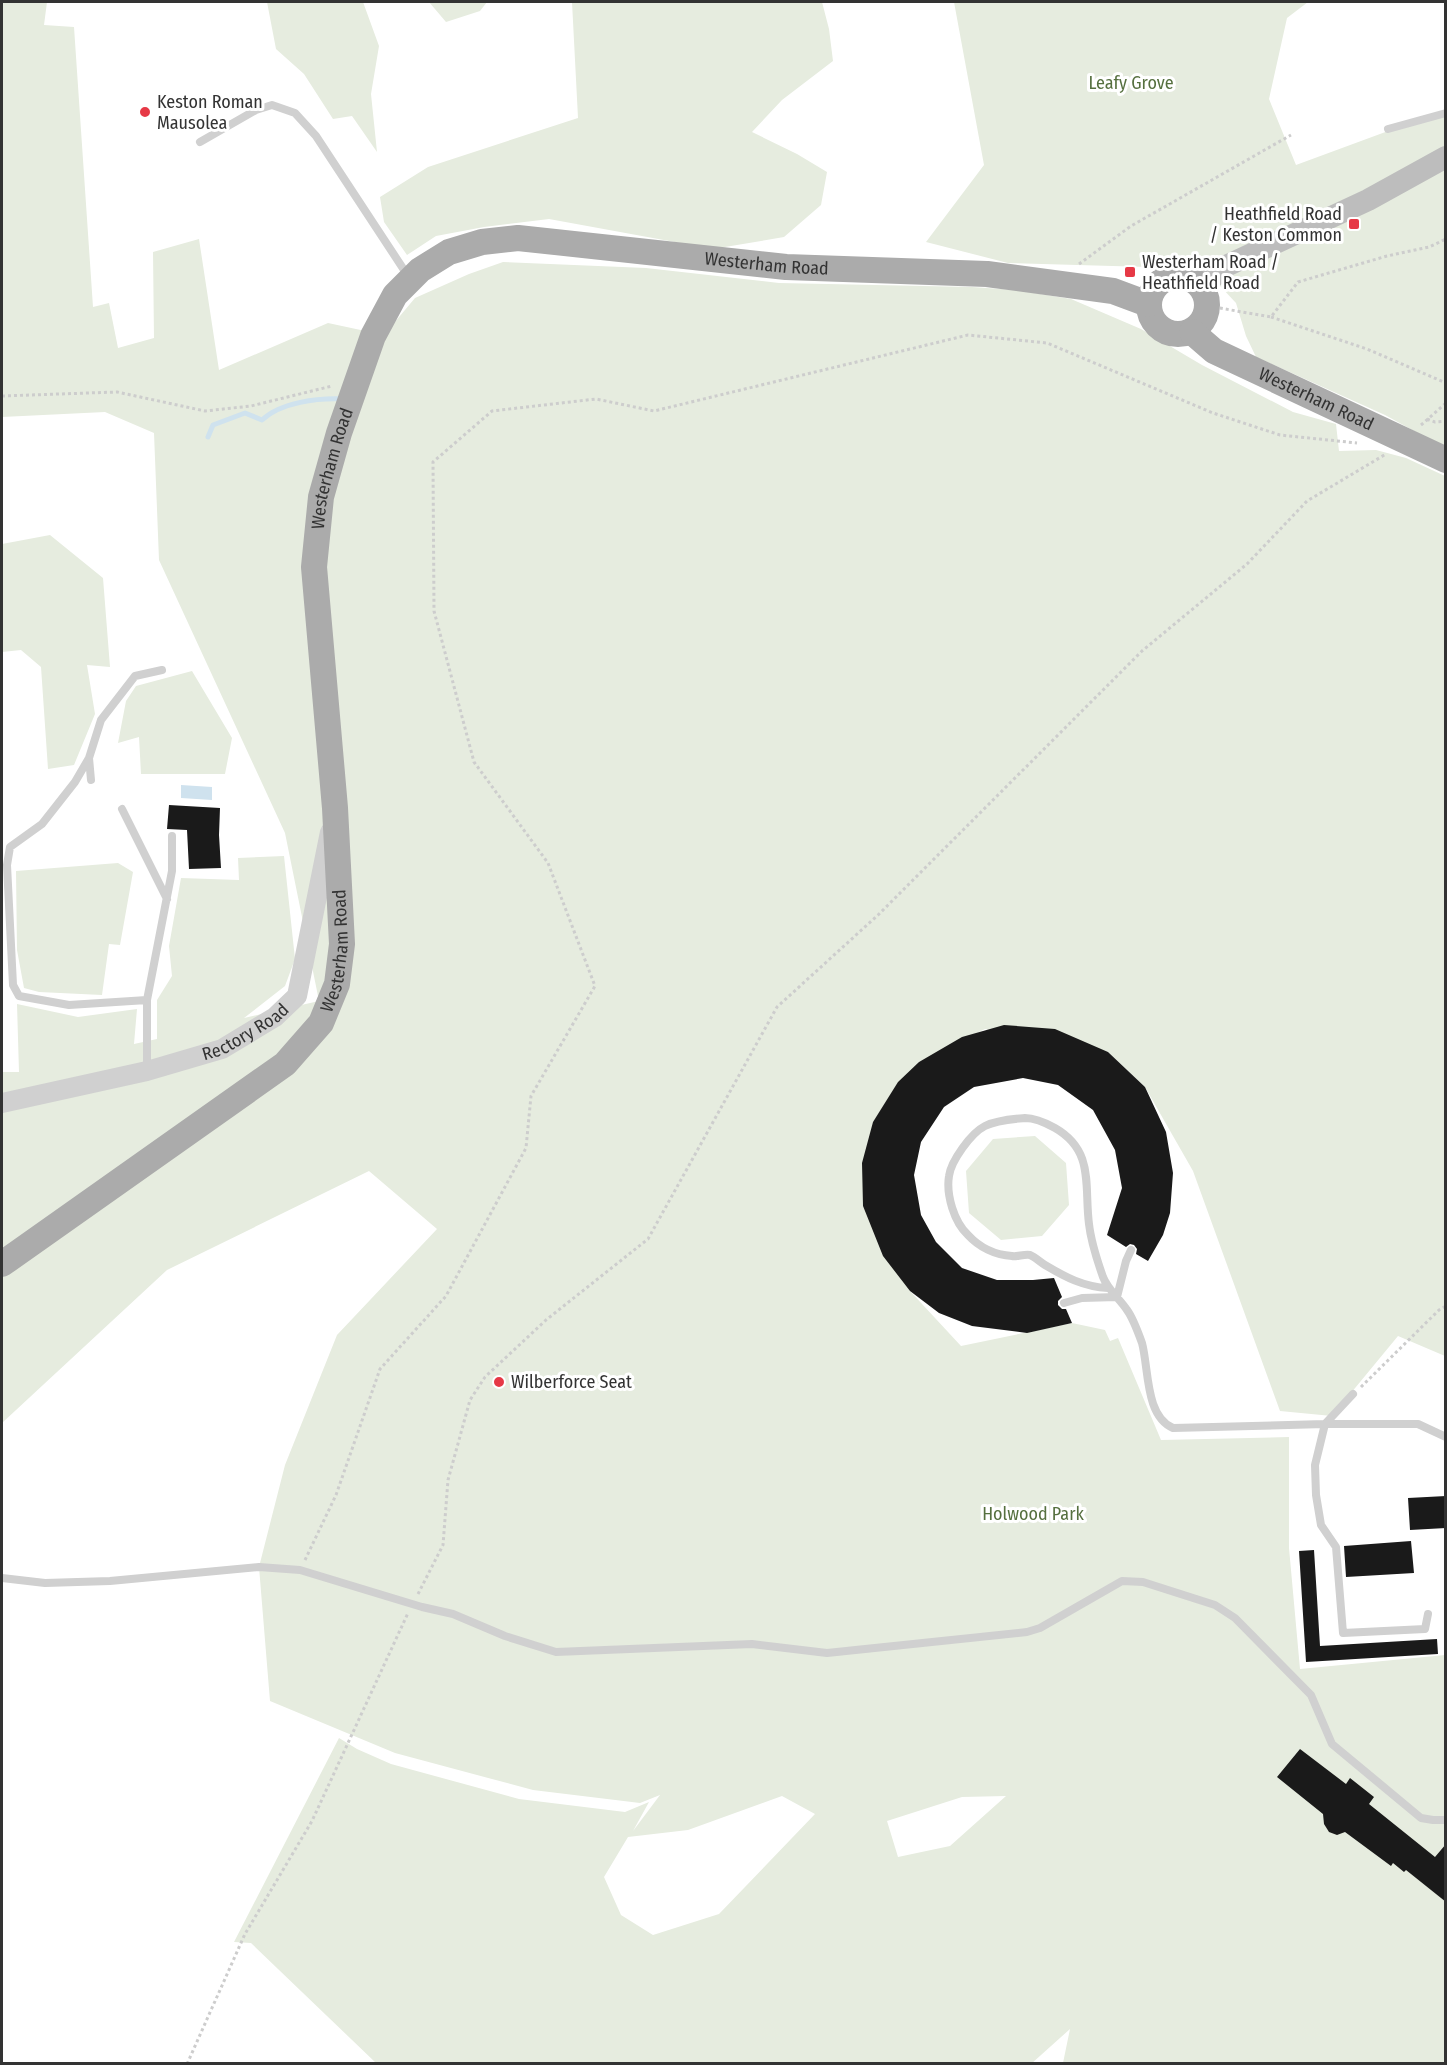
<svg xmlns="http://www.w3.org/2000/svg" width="1447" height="2065" viewBox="0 0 1447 2065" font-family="'Fira Sans Condensed',sans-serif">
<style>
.green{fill:#e6ecdf;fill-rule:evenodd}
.water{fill:#cfe2ee}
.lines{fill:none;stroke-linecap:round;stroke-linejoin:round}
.stream{stroke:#cfe2ee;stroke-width:5}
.building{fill:#1a1a1a}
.path{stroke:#cdcdcd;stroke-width:3;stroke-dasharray:3 3;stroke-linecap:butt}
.service{stroke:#d0d0d0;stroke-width:8}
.tertiary{stroke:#d0d0d0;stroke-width:20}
.secondary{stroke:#bdbdbd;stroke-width:22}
.primary{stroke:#ababab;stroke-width:26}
.poi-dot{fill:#e63946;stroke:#fff;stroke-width:2}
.labels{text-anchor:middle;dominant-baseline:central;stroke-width:6;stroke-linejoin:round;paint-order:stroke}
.park-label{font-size:18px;fill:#56703f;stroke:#fff}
.poi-label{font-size:18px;fill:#333;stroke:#fff;text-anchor:start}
.street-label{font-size:18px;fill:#333;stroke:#fff}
</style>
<rect width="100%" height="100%" fill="#fff"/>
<path class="green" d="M2 2H47L44 25 74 27 93 307 109 303 118 348 154 338 153 252 199 239 219 370 328 323 384 335 415 298 469 274 503 262 646 268 779 283 972 287 1016 290 1071 299 1141 329 1202 365 1293 412 1336 424 1339 451 1376 450 1406 458 1445 476V1356L1398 1336 1332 1416 1280 1411 1193 1171 1145 1087 1108 1052 985 1029 919 1062 873 1122 863 1206 910 1291 961 1346 1072 1323 1105 1330 1110 1341 1118 1338 1161 1440 1289 1437V1548L1300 1669 1445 1655V2063H1063L1070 2029 1031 2064 376 2063 251 1943 234 1942 339 1738 357 1749 391 1764 519 1799 625 1812 649 1802 633 1831 660 1795 640 1803 533 1790 395 1753 270 1701 259 1567 285 1465 337 1335 437 1229 369 1171 167 1270 2 1423V1072H19L17 1004 78 1017 137 1009 134 1044 157 1039V1000L172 976 169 946 181 878 239 880 238 858 284 856 295 959 285 986 244 1018 319 1001 285 833 159 560 154 433 105 412 2 417ZM782 1796 815 1814 719 1914 653 1935 621 1915 604 1877 628 1837 688 1830ZM1006 1796 950 1846 898 1857 887 1821 962 1797Z
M267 2H363L379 46 371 94 377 152 352 116 333 119 304 74 276 49Z
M429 2H487L480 11 446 22Z
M572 2H822L829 29 833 61 782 100 752 132 797 154 827 172 821 205 784 237 713 249 549 219 484 227 436 236 407 255 384 222 380 197 428 167 578 118Z
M954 2H1308L1287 18 1269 99 1296 165 1445 110V448L1385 415 1256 357 1246 336 1236 303 1206 271 1183 268 1008 263 926 242 984 165Z
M50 535 103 578 110 667 87 665 95 714 74 765 48 769 41 667 21 650 2 652V544Z
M192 671 232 738 225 774H141L139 737 118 743 126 701 136 686Z
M118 863 133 872 120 945 109 944 102 995 39 992 24 988 17 950 16 871Z
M1035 1136 1066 1163 1069 1205 1042 1236 1001 1240 969 1213 966 1171 993 1139Z"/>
<path class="water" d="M181 785 212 787V800L181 798Z"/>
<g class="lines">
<path class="stream" d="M208 437 213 425 245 413 262 420C281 402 318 398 343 399"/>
</g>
<path class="building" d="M169 805 220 808 219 835 221 868 189 869 187 830 167 829Z
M1004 1025 1055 1029 1108 1052 1145 1087 1166 1132 1173 1173 1170 1213 1163 1235 1148 1261 1136 1254 1137 1249 1134 1245 1130 1244 1126 1247 1107 1235 1122 1188 1115 1150 1093 1110 1058 1085 1023 1078 974 1087 944 1107 921 1142 914 1175 921 1215 936 1242 962 1268 997 1280H1033L1054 1278 1062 1297 1058 1301V1305L1062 1309H1066L1072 1323 1027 1333 972 1326 939 1313 910 1291 883 1256 863 1206 862 1163 873 1122 898 1082 919 1062 962 1037Z
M1446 1496V1528L1410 1530 1408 1498Z
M1411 1541 1414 1573 1346 1577 1344 1546Z
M1314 1550 1320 1646 1437 1639 1438 1654 1306 1662 1299 1551Z
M1300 1749 1346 1784 1350 1778 1374 1797 1369 1804 1435 1857 1446 1844V1902L1406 1870 1404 1872 1393 1863 1391 1866 1345 1832 1337 1835 1329 1832 1324 1824 1323 1814 1277 1777Z"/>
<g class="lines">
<path class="path" d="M1079 264 1131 226 1291 135
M1208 306 1271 317 1298 282 1387 256 1429 247 1446 239
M1271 317 1367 349 1446 383
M2 396 117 392 205 411 251 406 332 386
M1427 419 1435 422 1446 421
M1421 425 1446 403
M1361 1387 1439 1310 1446 1306
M305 1560 336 1495 380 1369 446 1296 526 1148 531 1096 595 986 548 863 474 762 434 611 433 462 492 411 596 399 654 411 968 335 1047 343 1213 413 1280 435 1357 443
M418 1594 443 1545 448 1480 470 1400 485 1377 546 1320 648 1239 777 1007 878 915 1142 651 1247 564 1307 501 1386 454
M187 2064 245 1934 312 1821 408 1613"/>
<path class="service" d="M1388 129 1446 113
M200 142 256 110 272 105 295 113 316 136 408 276
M89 758 75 782 42 824 10 847 7 865 13 985 19 996 69 1005 147 1000
M91 780 89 758 101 720 135 676 162 670
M122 809 167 899
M147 1070V1000L172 871V836
M1108 1288C1084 1287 1065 1277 1045 1265 1040 1262 1035 1257 1030 1255 1024 1254 1017 1257 1012 1256 995 1255 979 1247 968 1235 954 1222 946 1195 949 1176 951 1161 971 1133 985 1126 997 1120 1013 1119 1025 1118 1035 1118 1046 1123 1055 1128 1095 1151 1084 1186 1089 1224 1091 1242 1097 1260 1103 1277 1108 1290 1119 1298 1127 1310 1133 1318 1138 1332 1142 1343 1149 1369 1145 1416 1173 1428L1325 1424H1418L1446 1437
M1064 1303 1082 1298 1117 1297 1126 1261 1131 1250
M1353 1394 1325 1424 1315 1465 1316 1495 1321 1525 1336 1547 1343 1633 1425 1629 1428 1614
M2 1578 45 1583 110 1581 259 1567 300 1570 422 1607 453 1614 505 1636 556 1652 752 1644 827 1653 1027 1632 1040 1628 1122 1581 1143 1582 1215 1605 1235 1618 1311 1695 1332 1744 1421 1818 1433 1820H1446"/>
<path class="tertiary" id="s1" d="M2 1103 147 1071 222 1049 275 1017 297 996 330 832"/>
<path class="secondary" d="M1201 287 1226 266 1368 200 1446 157"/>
<g class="primary">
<circle cx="1178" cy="305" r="29"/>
<path id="s2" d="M1192 332 1214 351 1446 460"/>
<path id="s3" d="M2 1264 285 1064 321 1023 337 984 342 944 335 808 314 567 321 497 339 433 373 336 395 295 420 270 449 252 482 242 518 238 786 267 987 274 1113 291 1148 304"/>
</g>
</g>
<g class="poi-dot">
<circle cx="145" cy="112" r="6"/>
<rect x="1348" y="218" width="12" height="12" rx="3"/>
<rect x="1124" y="266" width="12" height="12" rx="3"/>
<circle cx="499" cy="1382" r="6"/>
</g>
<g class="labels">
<g class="park-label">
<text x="1131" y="83">Leafy Grove</text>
<text x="1033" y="1514">Holwood Park</text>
</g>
<g class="poi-label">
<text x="157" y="102">Keston Roman<tspan x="157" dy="21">Mausolea</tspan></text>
<text x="1342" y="214" text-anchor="end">Heathfield Road<tspan x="1342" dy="21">/ Keston Common</tspan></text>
<text x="1142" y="262">Westerham Road /<tspan x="1142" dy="21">Heathfield Road</tspan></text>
<text x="511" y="1382">Wilberforce Seat</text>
</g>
<g class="street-label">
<text stroke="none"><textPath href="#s3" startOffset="1538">Westerham Road</textPath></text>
<text stroke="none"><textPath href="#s2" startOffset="142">Westerham Road</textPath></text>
<text stroke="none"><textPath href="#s3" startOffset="962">Westerham Road</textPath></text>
<text stroke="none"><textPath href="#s3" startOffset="476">Westerham Road</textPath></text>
<text stroke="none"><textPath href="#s1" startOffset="255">Rectory Road</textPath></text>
</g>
</g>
<rect width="1447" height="2065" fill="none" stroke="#333333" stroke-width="6"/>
</svg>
